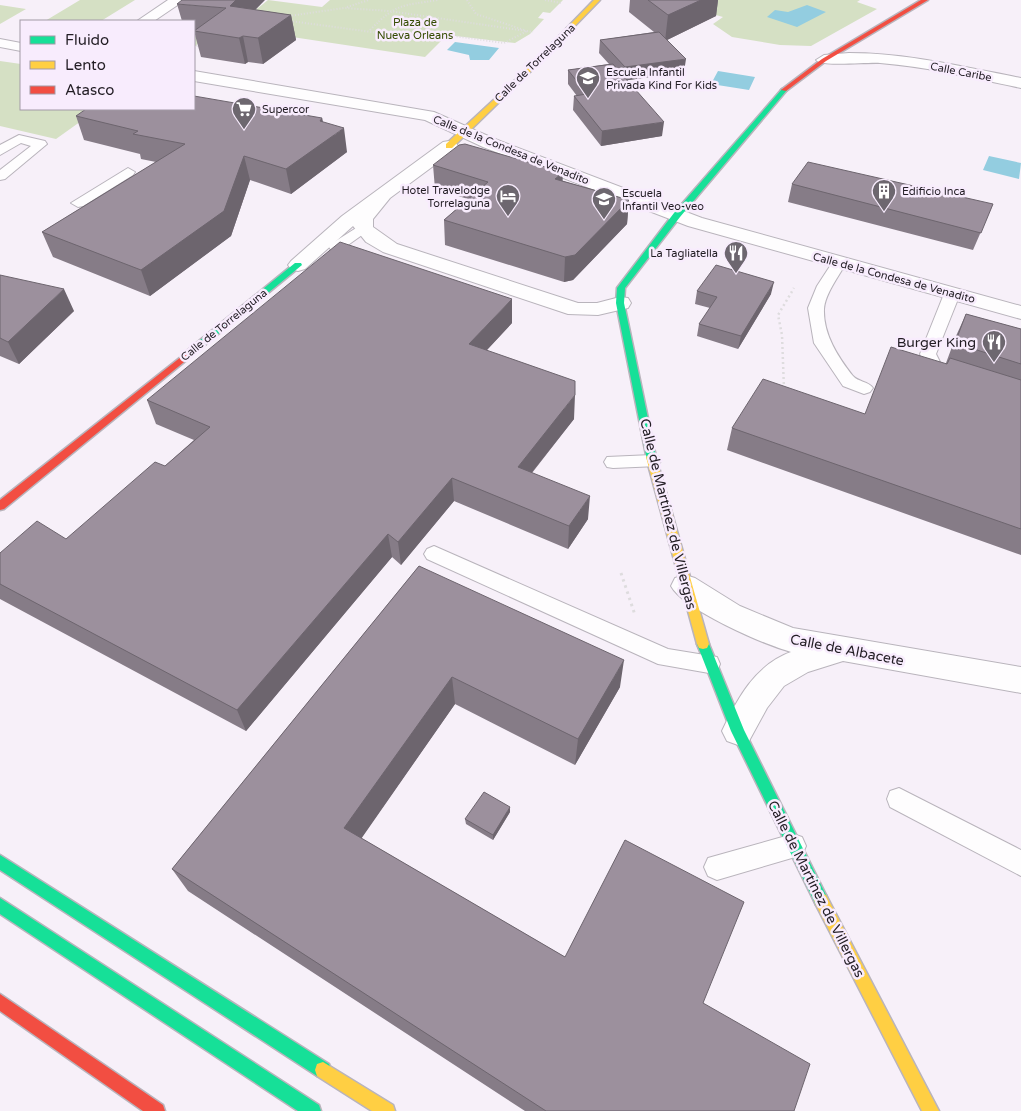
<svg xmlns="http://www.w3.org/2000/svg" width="1021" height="1111" viewBox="0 0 1021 1111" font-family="'Varela Round',sans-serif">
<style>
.green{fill:#d5e0c4}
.water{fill:#93cde0}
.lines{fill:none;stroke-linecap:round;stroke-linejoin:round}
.lane-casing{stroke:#b9b4bc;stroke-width:2}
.street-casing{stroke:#b9b4bc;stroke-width:2}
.fast-casing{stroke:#b9b4bc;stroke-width:3}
.slow-casing{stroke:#b9b4bc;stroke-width:3}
.jam-casing{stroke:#b9b4bc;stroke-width:3}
.path-far2{stroke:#dedcde;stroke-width:2;stroke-dasharray:1 2;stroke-linecap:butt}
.path-far1{stroke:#dedcde;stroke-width:2.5;stroke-dasharray:2 3;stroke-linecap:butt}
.path{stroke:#dedcde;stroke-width:3;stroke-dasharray:2.5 4;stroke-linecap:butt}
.lane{fill:#fefdfe;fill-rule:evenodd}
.street{fill:#fefdfe;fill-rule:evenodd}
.fast{fill:#16e098;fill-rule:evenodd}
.slow{fill:#ffcf43;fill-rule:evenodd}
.jam{fill:#f24e42;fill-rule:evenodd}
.wall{fill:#867c87}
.shaded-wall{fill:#6d656e}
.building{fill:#9c909d;stroke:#6d656e}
.labels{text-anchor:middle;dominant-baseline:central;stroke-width:5;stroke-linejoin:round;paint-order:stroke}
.far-park-label{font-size:11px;fill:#364c03;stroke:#f8ecfd}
.far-street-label{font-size:11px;fill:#221d24;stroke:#f8ecfd}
.far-poi-label{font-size:11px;fill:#221d24;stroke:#f8ecfd;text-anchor:start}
.poi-label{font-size:14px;fill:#221d24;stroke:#f8ecfd;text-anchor:end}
.street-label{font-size:14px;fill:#221d24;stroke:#f8ecfd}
</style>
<rect width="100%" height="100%" fill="#f7f0f9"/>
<path class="green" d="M80 0H135L101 21H45Z
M268 0 322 7 330 0H563L550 13 543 12 538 18 544 19 530 34 515 43 447 35 425 57 233 28 200 42 194 47V36C221 38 248 16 268 0Z
M697 0H860L857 2 877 9 811 46 780 45 732 37 713 24 723 17 702 11Z
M0 5 26 9 0 24Z
M0 61 21 64V109H98L56 139 0 126Z"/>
<path class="water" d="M807 5 826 12 797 27 767 17 775 10 788 12Z
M455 42 499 48 489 60H470L469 55 447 50Z
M718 71 755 77 749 90 711 84Z
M989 156 1021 163 1019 179 983 170Z"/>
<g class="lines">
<g class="lane-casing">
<path id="lane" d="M19 135 45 141 47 144 5 179 0 180V170L31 146 21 143 0 155V145Z
M128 168 135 172 133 175 83 206 78 207 71 203Z
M364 223 369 224 371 227 369 230 341 250H331L329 247 331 244Z
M839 259 846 263C839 276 825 294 824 309 823 334 838 357 853 376 858 382 868 381 873 388L870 392 864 394 843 386 814 343 808 308 817 286 832 263Z
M952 289 960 294 936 354 941 364 956 375 954 379C937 383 925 368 920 354L944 294Z
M652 455 658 456 661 461 658 466 613 468 607 467 604 462 607 457Z
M434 546 668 649 717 657 720 664 717 671 709 673 658 664 427 559 424 554 427 549Z
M899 788 1021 850V876L890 807 887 799 890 791Z
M793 834 802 837 806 846 802 855 717 880 708 876 704 867 708 858Z"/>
</g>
<g class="street-casing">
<path id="street" d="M168 0H185L154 21H137Z
M0 39 21 43V51L0 47Z
M849 53C907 53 964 67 1021 78V88C974 78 928 67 880 63 868 62 821 67 816 60L824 55Z
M194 71 434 112 495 139 702 218 1021 306V319L688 226 483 147 425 120 194 81Z
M449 141 455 142 458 146 455 150 390 198 373 219V227L397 244 578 303H597L620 297 628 298 631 303 628 308 598 315 568 314 383 252 366 242 353 226 305 269 298 271 291 269 288 265 291 261 342 216 443 142Z
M685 575 695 578 740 606 793 628 1021 667V693L843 661 808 672 784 686 767 708 749 741 738 745 727 741 722 731C737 699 755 665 791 652 763 644 684 610 671 586L675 578Z"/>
</g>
<g class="fast-casing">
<path id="fast" d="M782 89 787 90 680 217 625 288 624 303 656 457 651 461 647 460 616 303 617 288 674 213Z
M295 263H301L302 265 189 358H183V354Z
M703 639 707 640 709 644 744 730 826 895 828 900 826 905 821 907 816 905 731 731 697 644 699 640Z
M0 855 329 1064 331 1070 329 1076 323 1078 317 1076 0 870Z
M0 898 319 1105 321 1111H298L0 914Z"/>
</g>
<g class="slow-casing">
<path id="slow" d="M594 0H600L530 72 452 148H446V144L526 70Z
M651 453 656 457 709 644 707 648 703 649 699 648 697 644 646 457Z
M821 893 826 895 939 1111H922L816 905 814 900 816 895Z
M323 1062 393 1105 395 1111H372L317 1076 315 1070 317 1064Z"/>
</g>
<g class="jam-casing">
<path id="jam" d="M921 0H928L826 61 786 91 781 90 822 59Z
M186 353 189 354V358L4 509 0 510V500Z
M0 994 163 1105 165 1111H143L0 1011Z"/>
</g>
<path class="path-far2" d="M467 0 476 14 524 30
M545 0 561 3
M347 7 369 0
M289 16 344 8 389 11 533 32
M290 21 416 38 447 35 504 43 527 31
M370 30C397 3 401 6 438 0
M194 48 201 43"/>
<path class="path-far1" d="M784 389 782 335 778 315 794 288"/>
<path class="path" d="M621 573 635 615"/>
<use href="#lane" class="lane"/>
<use href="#street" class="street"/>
<use href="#fast" class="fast"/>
<use href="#slow" class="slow"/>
<use href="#jam" class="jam"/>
</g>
<path class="wall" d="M630 0H718L716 16 667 40 684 72 627 80 662 136 601 146 573 110 574 96H577L568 84V70L609 64 599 53 600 40 654 32 629 12Z
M177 4 256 10 291 15 296 40 263 64 248 62 245 64 201 57 194 31 196 30H194V21H182Z
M76 116 322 118 323 122 347 152 291 194 250 180 231 236 150 296 53 257 42 232 156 162 141 159 140 154 84 140Z
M433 165 563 181 629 200 627 224 573 280 564 282 445 245 444 220 468 199 435 189Z
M792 184 993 204 973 250 788 202Z
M0 275 74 311 19 364 0 356Z
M697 291 771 294 738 349 697 336 699 324 710 308 695 304Z
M966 314 1021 329V555L727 450 732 428 865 414 946 363 956 336Z
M512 323 487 350 574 419 532 473 588 519 568 549 454 501 401 565 392 557 246 731 0 599V553L66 539 165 466 194 440 156 424 147 400Z
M419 566 620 687 575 765 455 704 361 838 565 957 703 1003 794 1111H525L188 891 172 869Z
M510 812 493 840 466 824 465 819Z"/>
<path class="shaded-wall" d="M236 0H265L235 31 230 6Z
M701 0H718L716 16 665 41 668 15Z
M291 15 296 40 263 64 258 38Z
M243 36 248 62 245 64 239 38Z
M686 59 684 72 623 81 625 67Z
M322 118 326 141 344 128 347 152 291 194 286 169 320 121Z
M664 122 662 136 601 146 602 131Z
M244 156 250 180 231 236 150 296 141 270Z
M563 172 562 196 555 179Z
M629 200 627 224 573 280 564 282 565 257Z
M774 282 771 294 738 349 741 336Z
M64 289 74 311 19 364 8 342Z
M512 299V323L470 368 469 344Z
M575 395 574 419 517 491 518 467Z
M452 478 454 501 401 565 398 542Z
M590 496 588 519 568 549 569 526Z
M388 534 392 557 246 731 237 710Z
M624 660 620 687 575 765 578 739Z
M452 677 455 704 352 852 344 828Z
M510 807V812L493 840V835Z"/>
<path class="building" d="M182 0H236L230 6 291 15 258 38 243 36 239 38 194 31 226 8 177 4Z
M648 0H701L668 15Z
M659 32 686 59 625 67 600 40Z
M613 64 664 122 602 131 574 96 587 94 568 70Z
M194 96 322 118 320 121 344 128 286 169 244 156 224 211 141 270 42 232 185 144 133 134 138 131 76 116 86 109H194Z
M465 144 563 172 555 179 629 200 575 255 565 257 444 220 488 182 433 165 459 145Z
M808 162 993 204 981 233 792 184Z
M340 242 512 299 469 344 575 381V395L518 467 590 496 569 526 452 478 398 542 388 534 237 710 0 584V553L37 521 66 539 155 462 165 466 210 427 147 400Z
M716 265 774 282 741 336 699 324 717 297 697 291Z
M0 275 64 289 8 342 0 338Z
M966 314 1021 329V364L955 343Z
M891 347 947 364 950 358 1021 380V529L732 428 763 379 865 414Z
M419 566 624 660 578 739 452 677 344 828 565 957 625 840 744 902 703 1003 810 1064 794 1111H546L172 869Z
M484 792 510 807 493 835 465 819Z"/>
<defs>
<g id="school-pin" transform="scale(1.25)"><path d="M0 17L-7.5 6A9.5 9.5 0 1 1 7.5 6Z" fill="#6d676f" stroke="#f8ecfd"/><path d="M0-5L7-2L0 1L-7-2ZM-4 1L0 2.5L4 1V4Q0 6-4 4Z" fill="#fff"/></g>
<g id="supermarket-pin" transform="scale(1.25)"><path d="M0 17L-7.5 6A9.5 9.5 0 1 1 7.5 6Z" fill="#6d676f" stroke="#f8ecfd"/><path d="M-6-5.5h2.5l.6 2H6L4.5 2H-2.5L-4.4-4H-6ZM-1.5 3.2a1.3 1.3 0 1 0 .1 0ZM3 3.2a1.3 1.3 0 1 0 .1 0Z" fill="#fff"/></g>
<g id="building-pin" transform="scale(1.25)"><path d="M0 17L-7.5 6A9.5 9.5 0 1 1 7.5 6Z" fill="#6d676f" stroke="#f8ecfd"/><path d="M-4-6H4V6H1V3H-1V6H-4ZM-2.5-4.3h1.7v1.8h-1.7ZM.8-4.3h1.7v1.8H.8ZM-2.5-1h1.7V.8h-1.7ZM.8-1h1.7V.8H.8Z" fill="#fff"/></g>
<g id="hotel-pin" transform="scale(1.25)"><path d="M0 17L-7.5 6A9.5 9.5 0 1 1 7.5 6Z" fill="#6d676f" stroke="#f8ecfd"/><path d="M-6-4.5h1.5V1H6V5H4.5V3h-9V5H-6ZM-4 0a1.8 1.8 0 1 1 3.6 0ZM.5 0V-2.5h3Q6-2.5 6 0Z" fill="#fff"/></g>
<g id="restaurant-pin" transform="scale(1.25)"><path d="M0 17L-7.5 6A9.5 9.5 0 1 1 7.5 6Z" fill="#6d676f" stroke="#f8ecfd"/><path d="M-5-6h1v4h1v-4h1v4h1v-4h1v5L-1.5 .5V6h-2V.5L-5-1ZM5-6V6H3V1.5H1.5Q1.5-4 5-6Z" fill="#fff"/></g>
</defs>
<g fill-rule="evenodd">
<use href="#school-pin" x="588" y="78"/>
<use href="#supermarket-pin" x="244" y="109"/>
<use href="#building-pin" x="884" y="191"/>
<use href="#hotel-pin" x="508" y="196"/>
<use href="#school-pin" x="604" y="199"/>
<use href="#restaurant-pin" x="736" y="253"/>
<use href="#restaurant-pin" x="994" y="342"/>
</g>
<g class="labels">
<g class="far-park-label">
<text x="415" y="22">Plaza de<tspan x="415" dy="13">Nueva Orleans</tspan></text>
</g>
<g class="far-street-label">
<text transform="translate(535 63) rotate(-44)">Calle de Torrelaguna</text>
<text transform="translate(961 72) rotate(11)">Calle Caribe</text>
<text transform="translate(511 150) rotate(22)">Calle de la Condesa de Venadito</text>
<text transform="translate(894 278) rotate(15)">Calle de la Condesa de Venadito</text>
<text transform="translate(224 325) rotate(-39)">Calle de Torrelaguna</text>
</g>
<g class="far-poi-label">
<text x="606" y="72">Escuela Infantil<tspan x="606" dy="13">Privada Kind For Kids</tspan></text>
<text x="262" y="109">Supercor</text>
<text x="490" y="190" text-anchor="end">Hotel Travelodge<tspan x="490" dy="13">Torrelaguna</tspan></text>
<text x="902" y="191">Edificio Inca</text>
<text x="622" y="193">Escuela<tspan x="622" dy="13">Infantil Veo-veo</tspan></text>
<text x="718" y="253" text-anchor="end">La Tagliatella</text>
</g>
<g class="poi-label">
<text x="976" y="342">Burger King</text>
</g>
<g class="street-label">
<text transform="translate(668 514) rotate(76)">Calle de Martínez de Villergas</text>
<text transform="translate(847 650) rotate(11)">Calle de Albacete</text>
<text transform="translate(816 889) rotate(63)">Calle de Martínez de Villergas</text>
</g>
</g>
<rect x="20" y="20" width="175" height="90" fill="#f8ecfd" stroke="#a299a6"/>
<rect x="30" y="36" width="25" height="8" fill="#16e098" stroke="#a299a6"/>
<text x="65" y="45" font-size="15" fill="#221d24">Fluido</text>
<rect x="30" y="61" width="25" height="8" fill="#ffcf43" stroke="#a299a6"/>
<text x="65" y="70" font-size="15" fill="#221d24">Lento</text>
<rect x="30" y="86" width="25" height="8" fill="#f24e42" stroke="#a299a6"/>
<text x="65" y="95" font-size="15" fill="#221d24">Atasco</text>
</svg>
